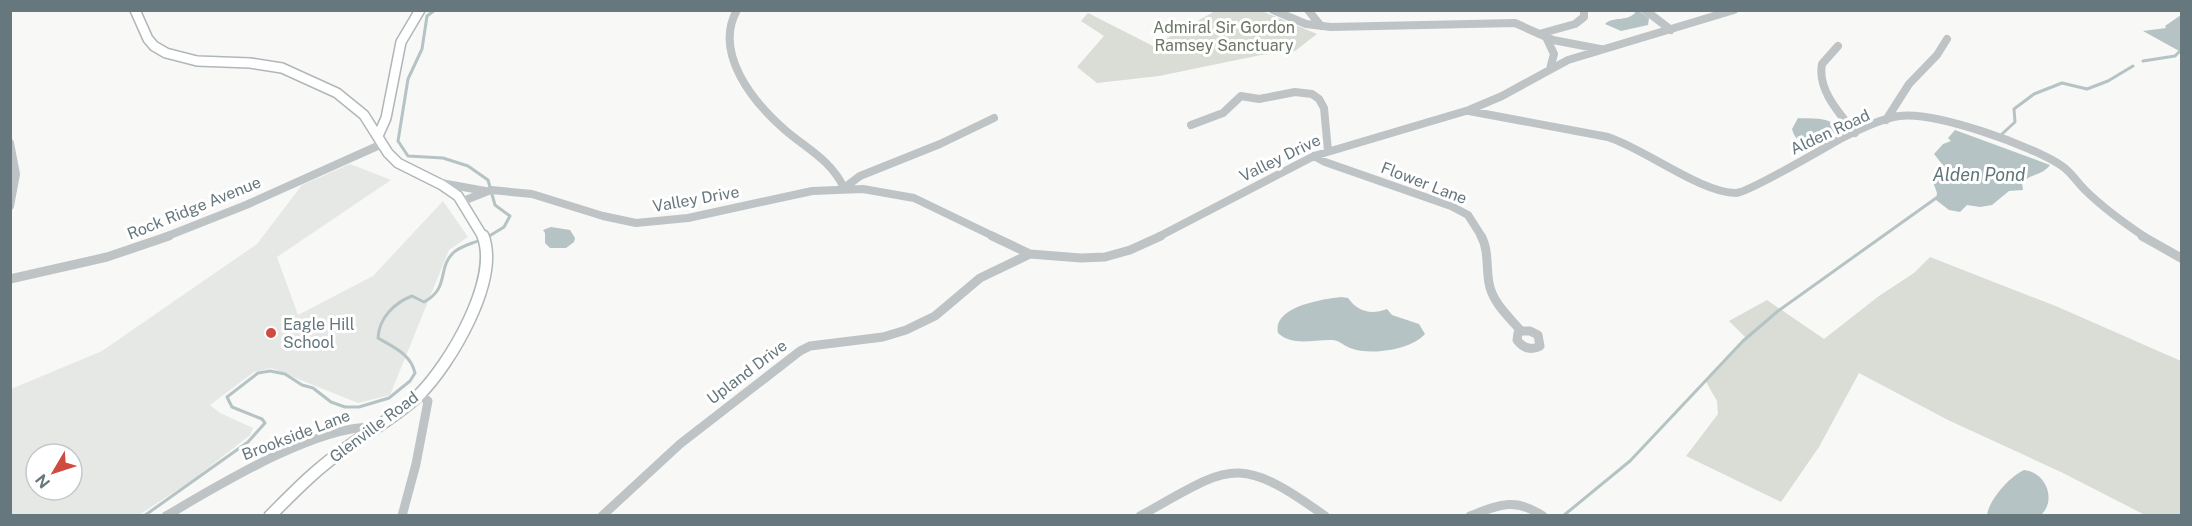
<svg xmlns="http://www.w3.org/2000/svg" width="2192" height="526" viewBox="0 0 2192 526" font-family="'Public Sans',sans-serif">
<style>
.built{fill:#e6e8e6;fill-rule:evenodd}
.green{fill:#d9ddd6}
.water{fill:#b6c3c5}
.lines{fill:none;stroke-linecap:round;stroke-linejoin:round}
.stream{stroke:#b6c3c5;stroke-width:3}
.secondary-far1-casing{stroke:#b0b7ba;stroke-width:12}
.secondary-casing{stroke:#b0b7ba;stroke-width:14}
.street-far1{stroke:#bec3c5;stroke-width:8}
.street{stroke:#bec3c5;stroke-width:9}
.secondary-far1{stroke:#fff;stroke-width:9}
.secondary{stroke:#fff;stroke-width:11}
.poi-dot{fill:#cf4b40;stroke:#fff;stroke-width:2}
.labels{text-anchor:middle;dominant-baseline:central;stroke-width:6;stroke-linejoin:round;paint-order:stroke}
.park-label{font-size:16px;fill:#6b7665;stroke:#fff}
.street-label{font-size:16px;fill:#66777e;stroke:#fff}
.poi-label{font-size:16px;fill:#66777e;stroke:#fff;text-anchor:start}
.water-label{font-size:18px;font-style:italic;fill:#617678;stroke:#fff}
</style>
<rect width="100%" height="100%" fill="#f8f8f6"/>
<path class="built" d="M350 164 391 180 277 257 298 315 373 276 443 201 468 237 449 250 390 395 358 403 271 368 254 372 210 405 220 413 253 428 250 435 194 479 139 515H11V389L102 351 257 244 302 185ZM36 454H72V490H36Z"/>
<path class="green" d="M1217 10 1262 11 1317 34 1295 51 1261 55 1159 76 1097 83 1077 67 1104 36 1081 21 1088 13 1153 46Z
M1930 257 2058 307 2181 361V515H2145L2061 472 1948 420 1859 373 1819 447 1781 502 1686 456 1718 414 1717 401 1705 380 1745 337 1729 321 1767 300 1824 339 1879 296 1914 273Z"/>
<path class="water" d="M1634 11H1639L1649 18 1648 25 1621 31 1605 24C1613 16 1626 22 1635 13Z
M2181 15V52L2143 31 2166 28 2165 26Z
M1798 118C1811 119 1831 116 1838 129 1827 145 1798 153 1792 129Z
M1955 130 2050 165C2042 176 2031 173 2022 183L2023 190 2009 191 1992 205 1980 207 1967 205 1960 212 1949 210 1936 200 1937 193 1933 182 1946 169 1934 154 1943 144 1951 141 1948 138Z
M551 227 570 230 575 238 574 242 566 248H550L545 243V233L543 230Z
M1341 297 1348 298C1358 312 1371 315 1387 309L1392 315 1419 324 1425 334C1411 350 1370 356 1350 348 1343 345 1340 341 1333 340 1314 339 1293 347 1278 333 1272 307 1322 299 1341 297Z
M2024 470C2046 472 2057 500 2041 515H1987C1989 500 2010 476 2024 470Z"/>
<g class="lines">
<path class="stream" d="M435 10 427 16 422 49 408 79 398 141 408 156 443 158 468 166 488 180 495 205 510 216 504 227 486 238
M2143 61 2175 56 2182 49
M2002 134 2015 122 2014 109 2034 94 2062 83 2087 89 2108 81 2133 66
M144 516 248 442 265 423 262 419 232 407 227 397 258 373 270 371 285 374 302 385 313 388 331 402 345 407H359L389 398 410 381 415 373C411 354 393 347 378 338 379 318 394 303 412 296L424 302C450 288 437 269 453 253 460 246 471 244 480 240
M1563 516 1630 461 1743 341 1778 311 1939 196"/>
<g class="secondary-far1-casing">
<path id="secondary-far1" d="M135 10 148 39 154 46 166 53 197 61 250 63 282 68 337 93 364 115 388 153 398 163 442 185 458 196 483 237
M378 136 386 118 401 42 420 10"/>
</g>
<g class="secondary-casing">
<path id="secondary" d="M270 516C294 492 317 468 345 449 369 431 397 416 419 395 450 364 500 280 483 236"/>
</g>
<path class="street-far1" d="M737 10C713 53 753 102 785 130 807 149 831 160 844 188L860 176 940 144 994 118
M1273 10 1306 24 1331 27 1515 23 1553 40 1600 49
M1308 10 1321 26
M1645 10 1671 30
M1539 34 1575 24 1584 17V10
M1546 37 1554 54 1550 69
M1838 46 1822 64C1817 90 1840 114 1855 133
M1469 111 1608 137C1645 149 1701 193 1736 193 1748 193 1824 148 1840 139 1858 130 1880 119 1899 116 1935 111 2033 146 2062 166 2071 172 2077 182 2084 189 2102 207 2124 223 2145 237
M1886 120 1909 84 1937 55 1947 39
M1191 125 1223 113 1241 96 1259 99 1295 92 1312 94 1319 99 1324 108 1328 151
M10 143 16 174 10 206
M1314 156 1325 162 1451 206 1468 215 1482 237
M436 182 485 191
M463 201 491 190 532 194 603 216 636 223 688 218 812 191 863 189 914 198 995 237
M165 237 246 205 382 144
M1158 237 1314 156 1469 110 1502 96 1568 60 1734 10"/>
<path class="street" d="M992 236 1030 254 1081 258 1105 257 1130 250 1161 236
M1481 236C1489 249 1486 268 1489 283 1492 302 1509 317 1521 331
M2142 236 2181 258
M10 279 107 257 169 236
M1521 331H1530L1538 335 1540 346C1531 351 1523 348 1517 340L1518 333Z
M166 516C217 486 316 425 375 427
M402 516 416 464 428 401 420 395
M602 516 680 444 800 351 810 346 883 337 906 330 935 316 980 278 1030 254
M1140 516C1230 466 1236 452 1325 516
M1470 516C1499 505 1515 497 1543 516"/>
<use href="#secondary-far1" class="secondary-far1"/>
<use href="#secondary" class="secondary"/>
</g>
<circle class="poi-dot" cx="271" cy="333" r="6"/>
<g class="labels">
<g class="park-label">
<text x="1224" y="27">Admiral Sir Gordon<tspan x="1224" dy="18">Ramsey Sanctuary</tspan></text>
</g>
<g class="street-label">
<text transform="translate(1830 132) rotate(-25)">Alden Road</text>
<text transform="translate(1280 158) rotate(-26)">Valley Drive</text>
<text transform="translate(1424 183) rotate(21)">Flower Lane</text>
<text transform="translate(696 199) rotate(-10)">Valley Drive</text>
<text transform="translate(194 208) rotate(-22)">Rock Ridge Avenue</text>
<text transform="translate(747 372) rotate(-37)">Upland Drive</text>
<text transform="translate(374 427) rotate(-37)">Glenville Road</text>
<text transform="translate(296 435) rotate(-21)">Brookside Lane</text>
</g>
<g class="poi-label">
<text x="283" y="324">Eagle Hill<tspan x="283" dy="18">School</tspan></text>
</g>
<g class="water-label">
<text x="1979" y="174">Alden Pond</text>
</g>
</g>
<rect width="2192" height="526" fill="none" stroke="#66777e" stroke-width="24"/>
<g transform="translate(54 472) rotate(231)"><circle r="28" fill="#ffffff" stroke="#c2c9cb" stroke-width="1.5"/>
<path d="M0-4.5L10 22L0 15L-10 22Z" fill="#cf4b40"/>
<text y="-9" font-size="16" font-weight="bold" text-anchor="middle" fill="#66777e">N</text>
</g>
</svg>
